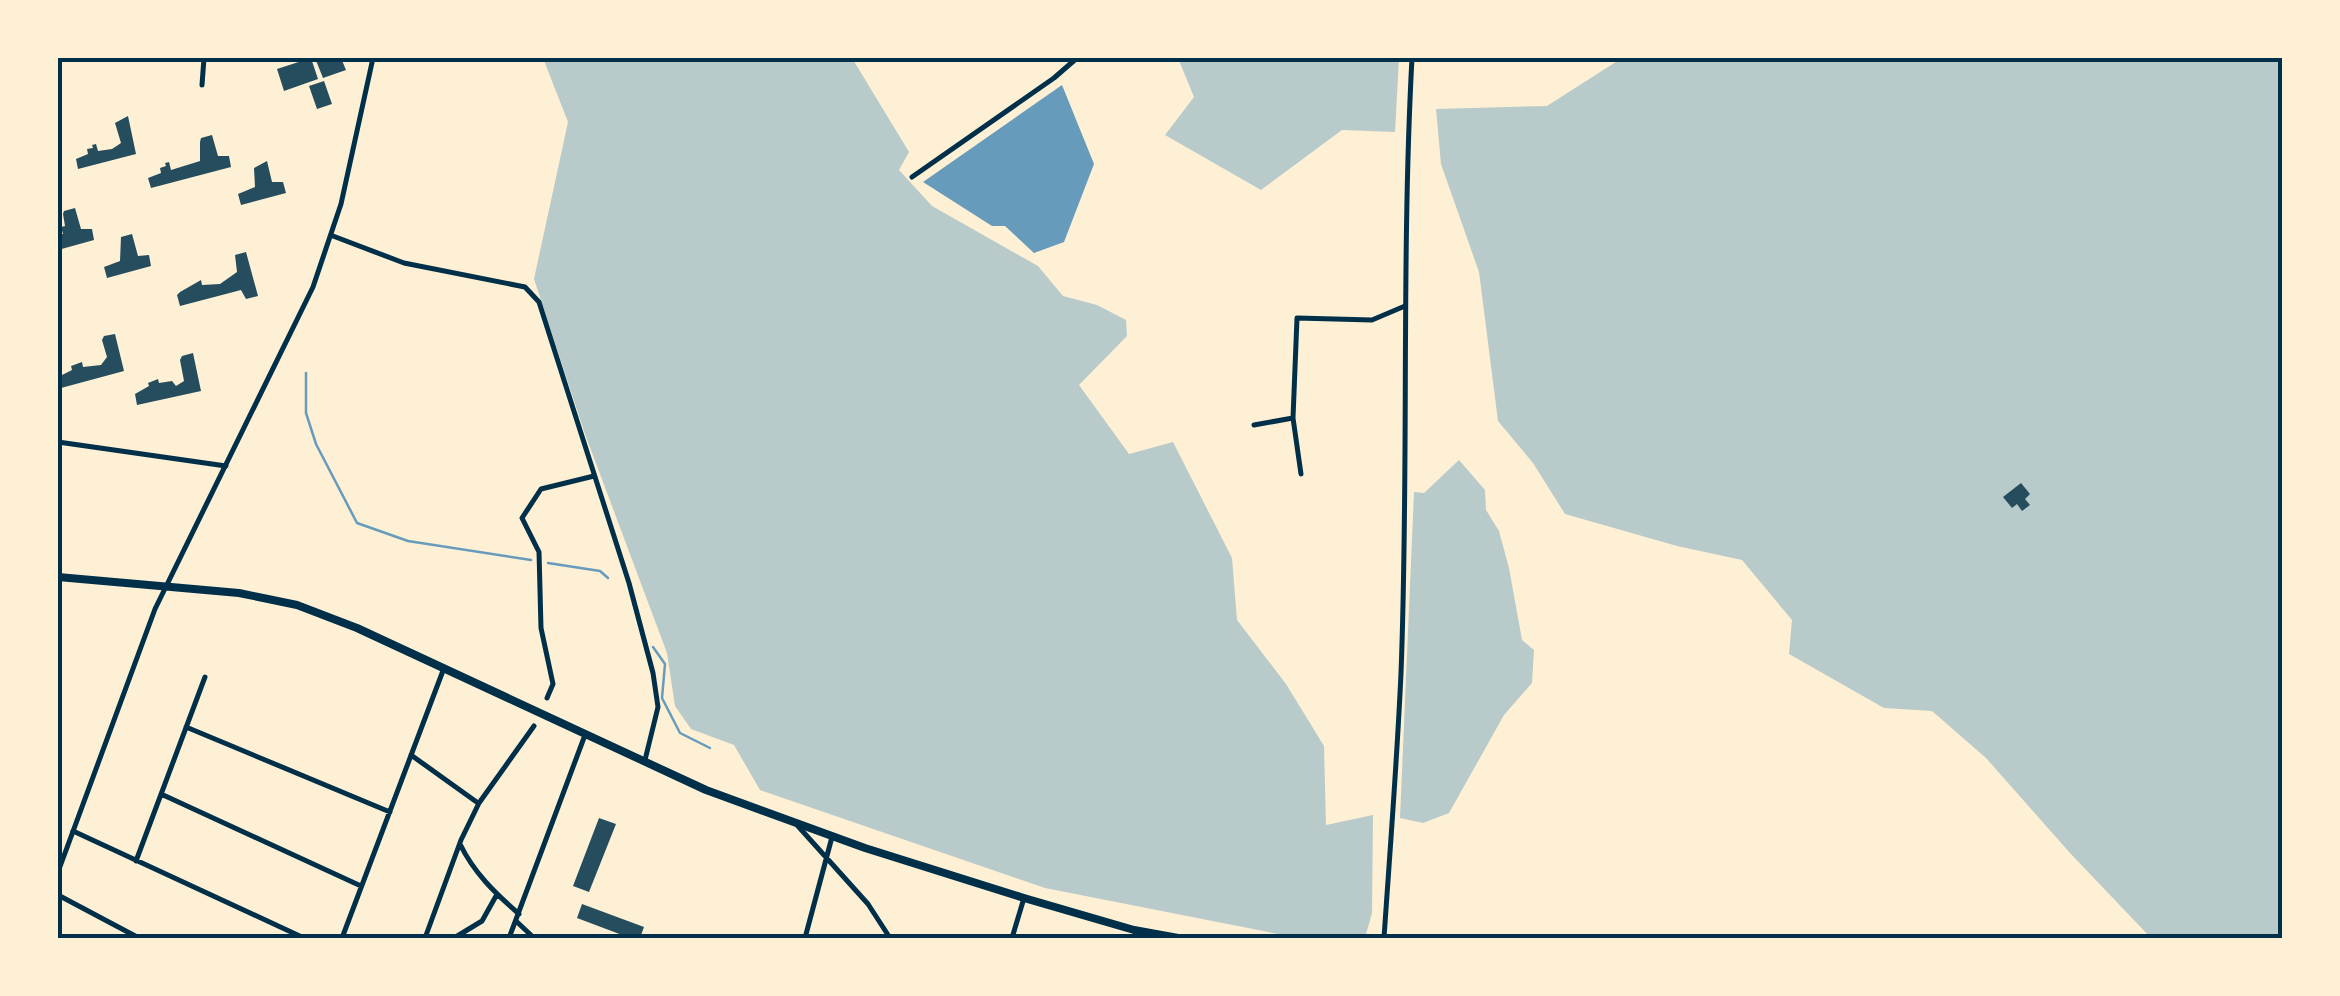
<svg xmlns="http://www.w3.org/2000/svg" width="2340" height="996" viewBox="0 0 2340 996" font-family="Spectral,serif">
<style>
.green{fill:#b9caca}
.water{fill:#669bbc}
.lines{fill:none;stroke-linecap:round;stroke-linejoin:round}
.stream{stroke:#669bbc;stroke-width:2.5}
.building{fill:#264d5e}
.minor{stroke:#003049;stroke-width:5}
.tertiary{stroke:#003049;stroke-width:5}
.primary{stroke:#003049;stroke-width:8}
.neatline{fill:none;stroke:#003049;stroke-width:4}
</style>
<rect width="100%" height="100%" fill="#fdf0d5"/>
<path class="green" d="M543 58H852L909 152 899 170 932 206 1038 266 1063 296 1097 305 1126 320 1127 336 1079 385 1129 454 1173 442 1232 558 1237 620 1286 684 1324 746 1326 825 1373 815 1372 913 1365 938H1298L1045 888 760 790 734 745 691 729 675 706 667 653 585 434 534 279 568 122Z
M1178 58H1399L1395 132 1342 130 1261 190 1165 135 1194 97Z
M1622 58H2282V938H2151L2070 853 1986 758 1932 711 1884 708 1789 654 1792 620 1742 560 1677 546 1565 514 1533 463 1498 421 1479 272 1441 164 1436 109 1547 106Z
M1459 460 1485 490 1486 510 1499 531 1509 568 1522 640 1534 650 1532 683 1504 715 1449 813 1423 823 1400 818 1414 492 1424 493Z"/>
<path class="water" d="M1062 85 1094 164 1064 242 1034 253 1005 226H992L923 182Z"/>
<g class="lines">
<path class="stream" d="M306 373V413L316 444 357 523 408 541 531 560
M548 563 600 571 608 578
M653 647 665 664 662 698 680 733 710 748"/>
</g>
<path class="building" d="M311 58 318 79 284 91 277 69Z
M315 58H341L346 70 323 78Z
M324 81 332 104 317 109 309 86Z
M128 116 136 154 78 169 76 159 88 154 87 149 93 148 92 145 96 144 98 151 112 149 121 143 115 123Z
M212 135 218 156H229L231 167 151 188 148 178 161 173 160 168 166 166 165 163 169 162 171 170 200 161V142L201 138Z
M267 161 272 182H283L286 193 241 205 238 194 255 187 254 168Z
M75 208 81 229H92L94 240 58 250V234H63L61 227 65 226 63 214 64 211Z
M132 234 138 256 149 255 151 266 107 278 104 267 120 261 121 237Z
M246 252 258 296 246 299 241 290 180 306 177 295 180 292 201 280 202 285 220 284 237 272 235 255Z
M115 334 124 371 61 388 58 377 72 370 71 366 82 362 83 367 101 365 107 357 102 340 104 336Z
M193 353 201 391 137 405 135 394 149 386 148 383 158 379 159 383 172 381 176 386 184 381 180 360 182 356Z
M2021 483 2030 494 2025 499 2030 505 2022 511 2017 504 2012 508 2003 497Z
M599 818 616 824 589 892 573 886Z
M582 904 644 927 640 938H630L577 918Z"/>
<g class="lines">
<path class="minor" d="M202 85 204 58
M912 177 1054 78 1077 58
M333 236 404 263 525 287 539 302 629 583 653 673 658 707 645 760
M1254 425 1293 418
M58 442 226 466
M1301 474 1293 418 1297 318 1372 320 1405 306
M547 698 553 684 541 628 539 552 522 518 541 489 594 476
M186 727 390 812
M411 755 478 803
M161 794 361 886
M797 825 868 904 890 938
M73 831 304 938
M460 844C474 873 495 893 519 914
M136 861 205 677
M58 895 139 938
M516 921 534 938
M342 938 444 668
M425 938 461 840 479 803 534 726
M454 938 482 921 496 896
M509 938 585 735
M805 938 832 837
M1012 938 1024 898"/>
<path class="tertiary" d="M58 872 155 609 313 287 341 204 373 58
M1384 938C1390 850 1397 762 1401 673 1409 468 1401 262 1412 58"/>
<path class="primary" d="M58 577 239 593 297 605 357 628 706 790 865 848 1024 898 1134 930 1178 938"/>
</g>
<rect width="2340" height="996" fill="none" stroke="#fdf0d5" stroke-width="120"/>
<rect x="60" y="60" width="2220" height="876" class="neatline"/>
</svg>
